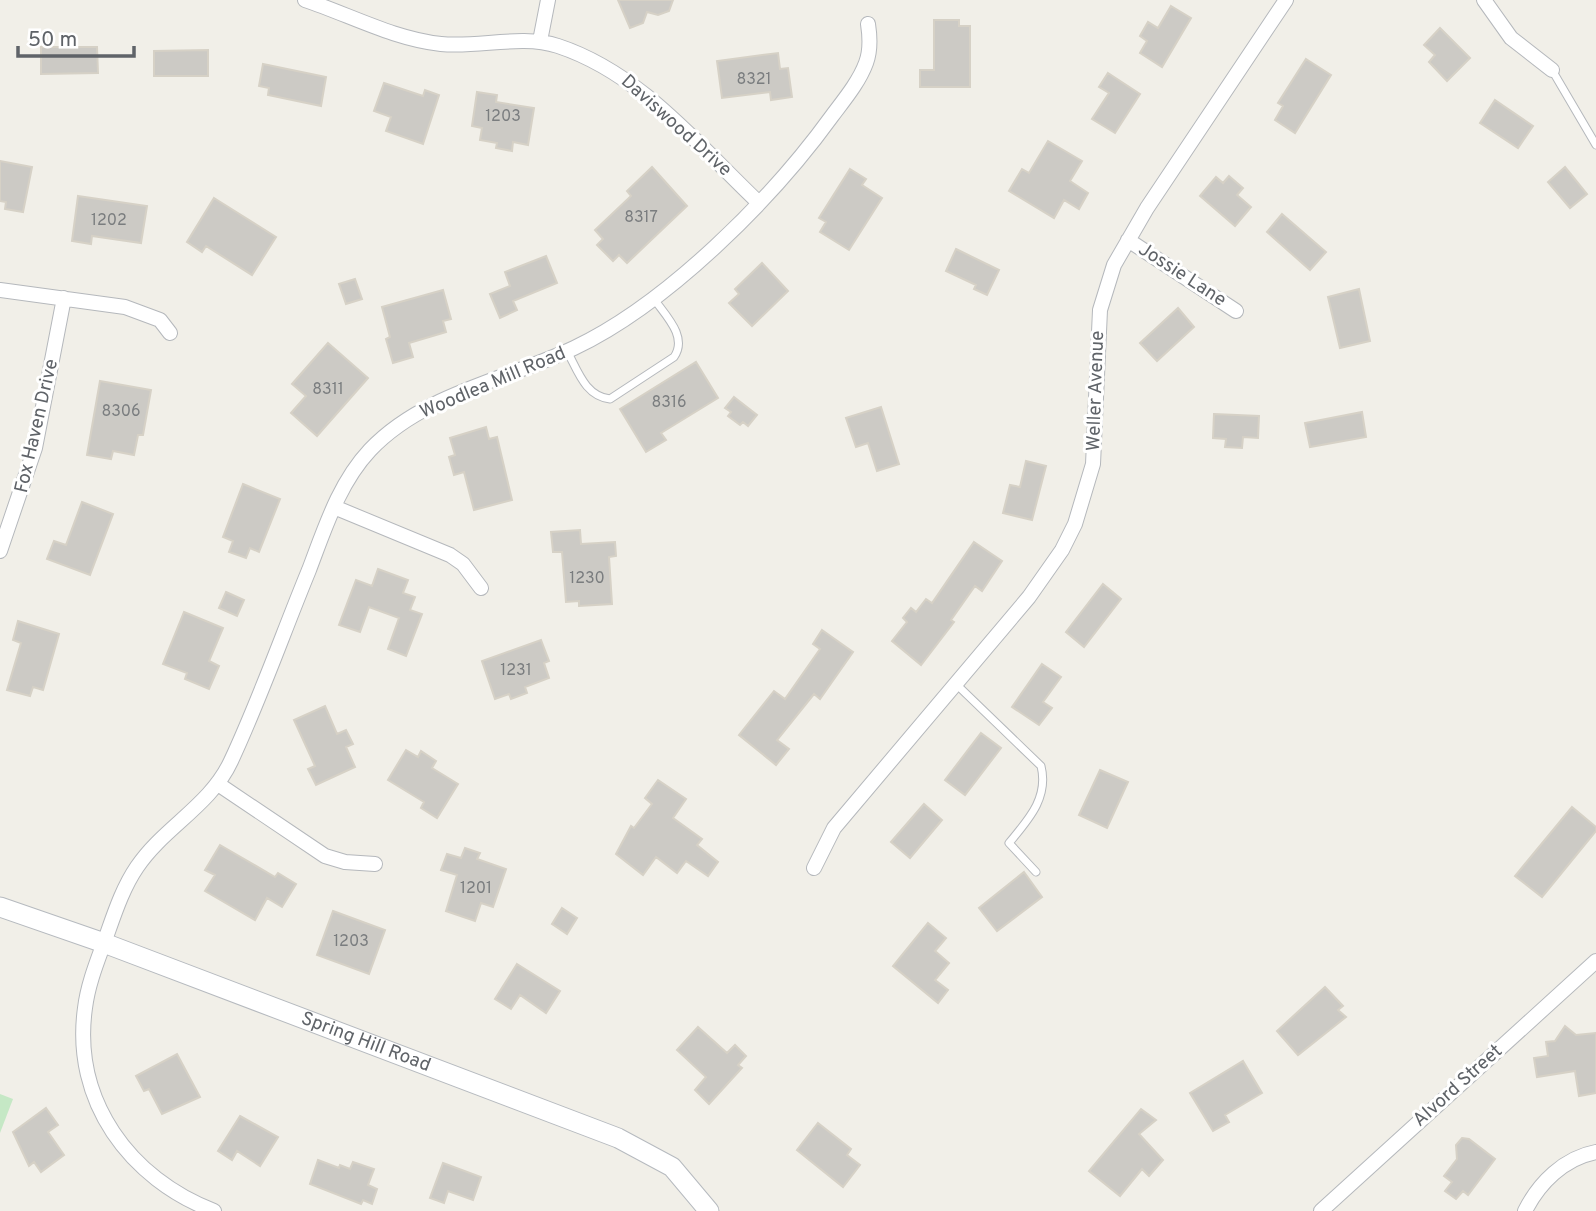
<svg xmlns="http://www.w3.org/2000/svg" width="1596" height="1211" viewBox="0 0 1596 1211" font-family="Overpass,sans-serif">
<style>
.green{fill:#c5e8c5}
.building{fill:#cccac5;stroke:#d6d1c6;stroke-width:2}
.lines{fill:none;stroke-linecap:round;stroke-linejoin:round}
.lane-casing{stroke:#b5b8bc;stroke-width:9}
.street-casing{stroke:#b5b8bc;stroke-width:16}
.secondary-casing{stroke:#b6babf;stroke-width:21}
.lane{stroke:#fff;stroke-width:7}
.street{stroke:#fff;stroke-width:14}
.secondary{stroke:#fff;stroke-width:19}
.labels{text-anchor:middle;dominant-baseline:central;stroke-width:6;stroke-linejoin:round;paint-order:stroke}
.number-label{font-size:16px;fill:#7a7d7f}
.street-label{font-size:19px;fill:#5f6368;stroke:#fff}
</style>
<rect width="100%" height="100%" fill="#f1efe8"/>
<path class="green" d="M0 1094 13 1099 0 1133Z"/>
<path class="building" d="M618 0H673L669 11 658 15 647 12 643 23 630 28Z
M1171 6 1191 18 1162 67 1140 53 1147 41 1140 36 1148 22 1158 28Z
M934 20H959V26H970V87H920V70H934Z
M1440 28 1470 58 1447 81 1429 62 1435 55 1424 45Z
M41 47H97L98 73 41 74Z
M208 50V76H154V51Z
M778 53 780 69 788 68 792 97 771 100 770 92 722 98 717 61Z
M1306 59 1331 75 1295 133 1275 120 1283 106 1278 103Z
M263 64 326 77 321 106 268 95 269 88 259 86Z
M1108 73 1140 94 1115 133 1092 119 1109 93 1099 87Z
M384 83 423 96 425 90 439 95 423 144 386 131 391 117 374 111Z
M477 92 497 95 496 102 534 108 528 145 513 142 512 151 496 148 497 143 480 140 482 128 472 126Z
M1495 100 1533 126 1518 148 1480 123Z
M1048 141 1082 161 1070 181 1088 193 1079 209 1064 200 1054 218 1009 191 1022 169 1029 173Z
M0 161 32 167 23 212 5 209 6 202 0 201Z
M652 167 687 206 627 263 619 255 613 261 597 245 603 239 595 230 631 196 627 191Z
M1565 167 1587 194 1570 208 1548 182Z
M850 169 866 179 862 185 882 198 849 250 820 232 826 222 819 218Z
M1229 176 1243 188 1237 195 1251 207 1235 226 1200 196 1216 177 1223 183Z
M78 196 147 206 141 243 92 236 91 244 72 241Z
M214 198 276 237 252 275 206 246 202 252 187 242Z
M1282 214 1326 252 1310 270 1267 232Z
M956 249 999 270 987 295 974 289 976 285 946 271Z
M546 256 557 283 513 301 517 310 500 318 490 294 510 286 505 272Z
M762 263 788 291 752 326 729 303 739 294 735 289Z
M355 279 362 299 346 304 339 284Z
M1359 289 1370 341 1340 348 1328 297Z
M443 290 451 319 443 321 446 332 409 343 413 357 393 363 386 339 390 337 382 307Z
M1178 308 1194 327 1157 361 1140 343Z
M328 343 368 378 317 436 291 413 306 396 292 384Z
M696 362 718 398 661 433 666 440 646 452 620 409Z
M100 381 151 390 143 435H138L134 455 113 451 111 459 87 455Z
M734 397 757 415 748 426 743 422 740 425 728 416 731 412 725 408Z
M881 407 899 464 877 471 868 443 856 447 846 418Z
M1362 412 1366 437 1310 447 1305 423Z
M1214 414 1259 416 1258 438 1243 437 1242 448 1225 447 1226 439 1213 438Z
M486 427 489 439 497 437 512 500 474 510 464 472 454 475 449 457 455 455 450 438Z
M1026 461 1046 466 1032 520 1003 513 1010 485 1020 487Z
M243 484 280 499 259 552 250 548 246 558 229 552 233 541 223 537Z
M82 502 113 514 90 575 47 559 54 541 66 545Z
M580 530 581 544 615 542 616 556 609 557 612 604 579 606V601L566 602 562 552H553L551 532Z
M974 542 1002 561 982 591 975 586 951 620 954 622 921 665 892 641 907 622 903 618 911 608 916 612 926 599 932 603Z
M378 569 408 580 403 593 415 597 410 610 422 614 406 656 388 649 399 618 369 607 360 632 339 625 356 580 372 586Z
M1103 584 1121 599 1084 647 1066 632Z
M226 592 244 600 237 616 219 608Z
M184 612 223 628 209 661 219 666 209 689 185 679 187 673 163 664Z
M18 621 59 634 43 690 33 687 30 696 7 690 21 643 13 640Z
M822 630 853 652 820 699 814 694 777 740 789 749 776 765 739 735 774 691 785 699 820 649 813 644Z
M541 640 549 661 544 663 549 678 525 687 527 693 511 699 509 694 495 699 482 661Z
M1042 664 1061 677 1043 702 1052 708 1039 725 1012 707Z
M325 706 337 734 346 730 353 744 346 747 355 767 316 785 308 769 315 766 294 720Z
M981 733 1001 748 965 795 945 780Z
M406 750 418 757 421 751 436 761 432 768 458 784 437 818 421 808 424 802 388 780Z
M1100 770 1128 782 1107 828 1079 815Z
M658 780 686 799 673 818 702 839 697 845 718 862 708 876 686 861 677 873 656 857 643 875 616 854 631 826 634 828 652 804 645 798Z
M924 804 942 820 910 858 891 842Z
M1572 807 1596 827V831L1542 897 1515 876Z
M220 845 275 877 278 873 296 884 282 907 267 898 255 920 205 891 215 875 205 870Z
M465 848 480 853 477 859 506 869 493 907 481 903 475 921 446 911 457 875 441 870 447 854 461 858Z
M1024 872 1042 897 997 931 979 908Z
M562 908 577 918 567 934 552 924Z
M333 911 385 930 369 974 317 955Z
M928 923 946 938 935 951 949 963 935 980 948 990 938 1003 893 966Z
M517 964 560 991 546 1013 520 995 511 1009 495 999Z
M1325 987 1343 1006 1338 1010 1346 1017 1298 1055 1277 1031Z
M1565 1026 1576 1035 1596 1033V1093L1579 1096 1575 1071 1537 1077 1534 1058 1548 1056 1546 1042 1555 1041Z
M698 1027 727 1053 735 1045 746 1056 738 1065 742 1068 709 1104 695 1090 706 1077 677 1050Z
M177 1054 200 1097 162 1114 149 1089 144 1091 136 1076Z
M1243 1061 1262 1093 1225 1115 1229 1122 1213 1131 1190 1093Z
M46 1108 58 1125 48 1132 64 1155 41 1172 34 1162 29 1166 13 1132Z
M1141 1109 1156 1120 1139 1134 1163 1160 1149 1176 1142 1169 1120 1196 1089 1171Z
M240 1116 278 1137 260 1166 237 1151 232 1160 218 1151Z
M818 1123 851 1149 847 1155 860 1165 843 1187 797 1150Z
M1462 1138 1469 1139 1495 1159 1468 1195 1463 1191 1456 1199 1445 1191 1452 1182 1444 1176 1457 1159 1456 1145Z
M318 1160 339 1168 340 1165 350 1169 353 1162 374 1169 368 1185 377 1189 372 1204 363 1200 361 1204 310 1184Z
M443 1163 481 1177 473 1200 448 1191 444 1203 430 1198Z"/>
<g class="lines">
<g class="lane-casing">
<path id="lane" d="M1552 70 1596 145
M567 351C578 371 585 396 610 399L674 357C688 337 666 316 654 299
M956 684 1041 766C1049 798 1028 820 1009 843L1036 872"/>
</g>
<g class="street-casing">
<path id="street" d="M305 0C350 15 394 39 441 44 479 48 521 34 558 46 640 73 697 144 758 202
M1484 0 1511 38 1552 70
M540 41 548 0
M1128 240 1236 311
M0 290 125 307 160 320 170 333
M334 507 450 555 463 564 481 588
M0 551 35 448 64 298
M218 784 325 856 345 862 375 864
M814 868 834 828 1029 597 1062 550 1075 524 1093 464 1100 310 1114 265 1147 208 1286 0
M214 1211C130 1179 72 1101 85 1008 88 984 97 962 105 940 114 915 122 889 137 867 164 827 210 806 231 761 260 699 283 633 309 570 325 528 339 483 370 450 423 394 506 380 574 348 667 304 772 199 832 116 844 100 859 82 866 63 871 50 870 37 868 24
M1321 1211 1596 961
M1525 1211C1539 1183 1564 1158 1596 1152"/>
</g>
<g class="secondary-casing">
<g id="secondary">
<path id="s1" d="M0 907 104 943 618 1138 672 1167 709 1211"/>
</g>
</g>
<use href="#lane" class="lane"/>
<use href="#street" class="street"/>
<use href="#secondary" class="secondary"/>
</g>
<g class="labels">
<g class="number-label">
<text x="754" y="80">8321</text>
<text x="503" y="117">1203</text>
<text x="641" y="218">8317</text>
<text x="109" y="221">1202</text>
<text x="328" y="390">8311</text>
<text x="669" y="403">8316</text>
<text x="121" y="412">8306</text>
<text x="587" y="579">1230</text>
<text x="516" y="671">1231</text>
<text x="476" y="889">1201</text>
<text x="351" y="942">1203</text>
</g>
<g class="street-label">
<text transform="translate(676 126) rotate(42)">Daviswood Drive</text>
<text transform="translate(1182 275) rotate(33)">Jossie Lane</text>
<text transform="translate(493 383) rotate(-23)">Woodlea Mill Road</text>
<text transform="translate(1096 391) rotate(-88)">Weller Avenue</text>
<text transform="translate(37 426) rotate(-77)">Fox Haven Drive</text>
<text stroke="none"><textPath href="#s1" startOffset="390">Spring Hill Road</textPath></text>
<text transform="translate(1458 1086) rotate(-42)">Alvord Street</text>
</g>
</g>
<path d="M18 46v10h116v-10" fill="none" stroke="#5f6368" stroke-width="3.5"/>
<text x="28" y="46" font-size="21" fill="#5f6368" stroke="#ffffff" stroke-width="5" paint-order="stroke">50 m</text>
</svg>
